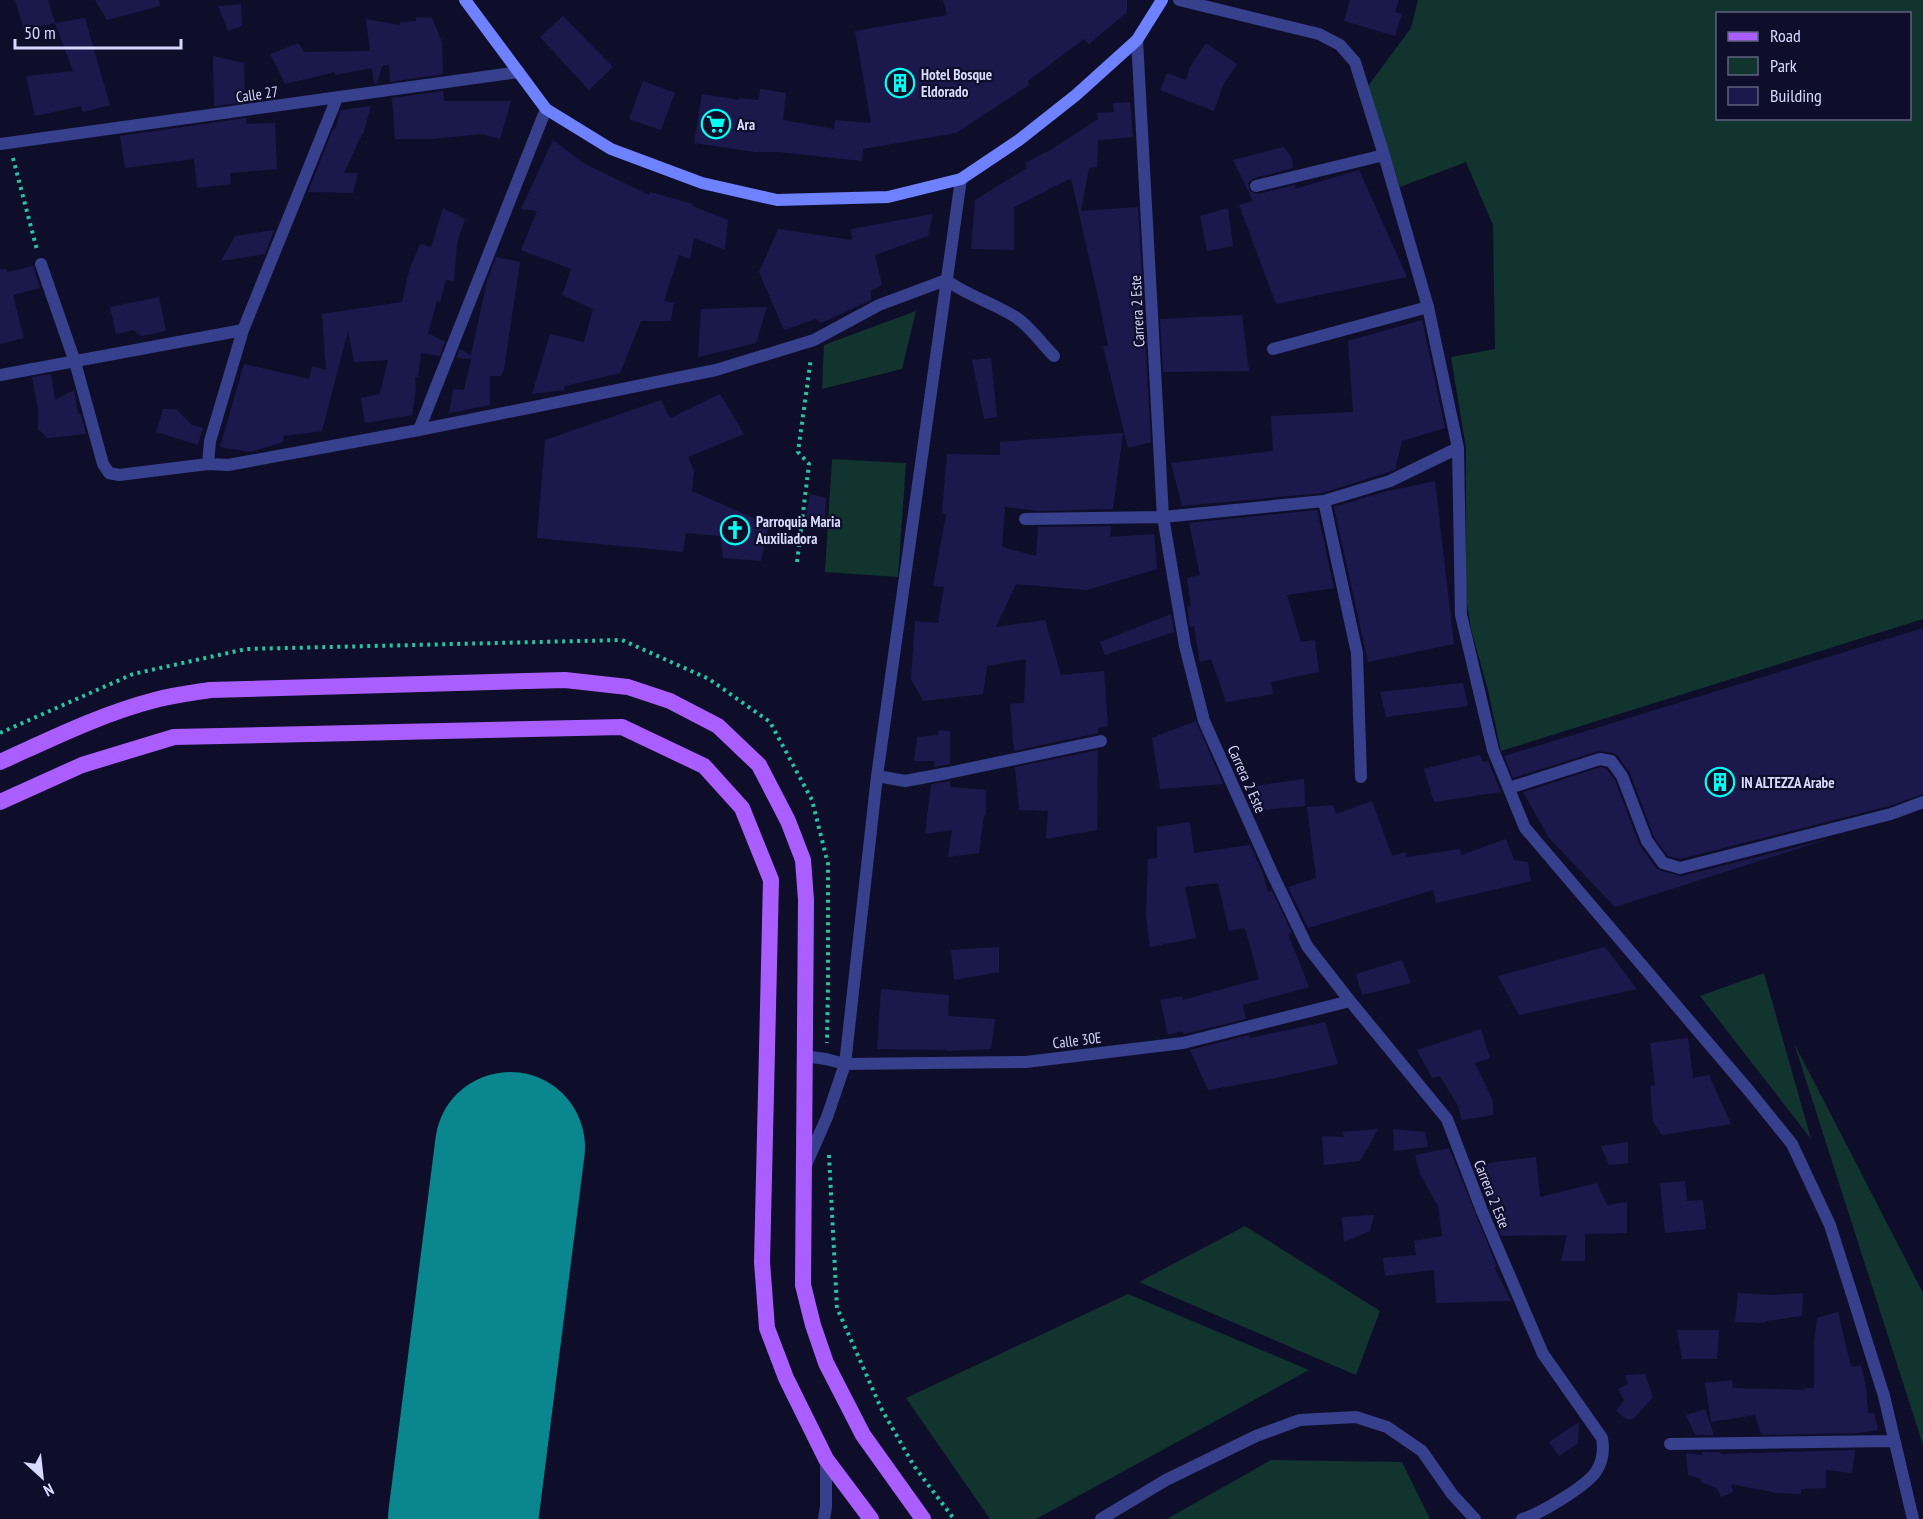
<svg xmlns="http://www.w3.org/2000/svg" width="1923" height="1519" viewBox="0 0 1923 1519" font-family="'PT Sans Narrow',sans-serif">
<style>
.green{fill:#11342e;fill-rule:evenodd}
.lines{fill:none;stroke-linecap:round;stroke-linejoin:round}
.runway{stroke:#09868e;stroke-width:150}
.building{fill:#1b194c}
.path{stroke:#27c3a2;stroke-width:4;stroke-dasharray:3 4.5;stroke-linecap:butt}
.service{stroke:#36408c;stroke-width:12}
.minor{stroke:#36408c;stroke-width:12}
.secondary{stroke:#6e81ff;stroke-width:12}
.primary{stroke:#aa5eff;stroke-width:16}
.labels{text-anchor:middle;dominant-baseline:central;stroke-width:4.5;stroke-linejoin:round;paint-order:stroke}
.poi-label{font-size:15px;font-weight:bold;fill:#d7d9ff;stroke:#0f0e2a;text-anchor:start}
.street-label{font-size:15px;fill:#d7d9ff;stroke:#0f0e2a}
</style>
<rect width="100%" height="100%" fill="#0f0e2a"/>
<path class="green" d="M1418 0H1923V619L1501 751 1488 690 1471 629 1466 596V448L1451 357 1495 349 1493 225 1466 162 1400 187 1368 86 1411 28ZM1718 14H1910V118H1718Z
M916 311 902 369 822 389 824 345Z
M832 459 906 463 898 577 825 572Z
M1764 973 1811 1139 1700 996Z
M1794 1043 1923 1293V1445Z
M1245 1226 1380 1311 1356 1375 1139 1282Z
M1128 1294 1309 1370 1036 1519H990L906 1398Z
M1271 1460 1402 1462 1430 1519H1167Z"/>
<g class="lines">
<path class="runway" d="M463 1519 510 1147"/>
</g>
<path class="building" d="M15 0H48L55 23 24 30Z
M95 0H159L160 6 107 20Z
M943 0H1127V12L1089 44 1084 39 1028 81 1029 85 956 133 863 149 862 161 779 152H755L694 143 702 94 739 100V98L759 100 760 89 786 93 783 120 834 129 835 120 871 123 855 31 947 15Z
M1350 0H1399L1395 12 1402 14 1395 36 1344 21Z
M241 4 242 26 228 31 218 6Z
M563 16 613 67 589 90 540 37Z
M416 17 432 18 442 42 443 74 390 82 389 65 382 66 377 83 374 84 372 68 335 75V72L285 84 270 54 298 43 304 52 370 51 366 19 400 25V22L416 21Z
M85 18 110 105 83 112 81 106 35 116 26 76 73 71 55 23Z
M1206 43 1237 64 1223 85 1214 111 1160 90 1167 73 1186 80 1190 67Z
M213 56 244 63 245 102 214 106Z
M643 81 675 93 661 130 629 119Z
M443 91 444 101H511L500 139 481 134 432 139H395L392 98Z
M1130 102 1133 137 1098 140 1097 167 1089 168 1081 211 1138 207 1151 442 1128 448 1103 346H1108L1100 306 1071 178 1014 207V250L971 249 975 200 1027 168 1025 163 1052 149 1098 119 1097 113 1114 112 1113 103Z
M371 106 363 134H362L344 173H358L353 193 308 192 333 129H335L341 110Z
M246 118V124L275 123 277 169 230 173 231 184 197 188 194 159 125 168 120 136Z
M553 140 585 164 649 195 650 192 693 204 692 206 728 220 725 250 694 238 690 259 679 255 664 301 674 303 671 321H641L620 373 565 386 564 390 532 394 550 334 584 342 593 309 562 295 571 269 521 250 537 211 521 209Z
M1284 147 1292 158 1293 168 1254 178 1248 183 1250 191 1258 194 1295 185V189L1359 170 1407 277 1276 304 1239 205 1253 201 1233 160Z
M443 208 465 219 457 243 454 281 446 280 440 302 437 301 428 333 445 342 440 356 421 353 418 377H415L416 389 412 415 365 423 361 398 380 394 388 360 354 362 348 331 322 431 284 436 283 442 251 452 220 447 244 364 309 379 312 366 326 370 322 314 402 302 409 271 420 244 431 247Z
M1228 208 1233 246 1207 251 1200 216Z
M933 214 928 236 875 255 882 285 871 290V300L821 323 816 319 784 330 759 272 778 229 852 240 851 229Z
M274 230 265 254 221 261 235 236Z
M496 257 520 262 504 369 501 376H490V405L449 413 453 389 464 390 471 359 456 358 460 349 471 355 487 281Z
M33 266 40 288 13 295 24 338 0 344V269H6L7 272Z
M159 297 166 331 141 336 133 330 116 334 110 307Z
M767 307 756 343 698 357 701 309Z
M1242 315 1249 371 1163 372 1160 319Z
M1422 320 1445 428 1402 441 1395 470 1322 493 1182 506 1171 463 1273 451 1271 416 1353 412 1348 341Z
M991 358 997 417 984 419 972 360Z
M51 374 55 400 74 390 78 413 81 415 86 434 47 438 38 429V409L32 377Z
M720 394 744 434 688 457 694 471 692 491 769 525 761 561 723 558 720 536 686 533 683 552 537 538 545 440 661 400 670 418Z
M163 409H176L192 425 203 428 198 445 156 432Z
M1123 433 1113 509 1039 511 1005 507 1002 547 1036 556 1038 527 1111 526 1110 537 1154 534 1157 569 1087 590 1016 584 996 627 1045 620 1061 675 1104 671 1108 726 1098 728V733L1014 751 1010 704 1024 703 1026 659 987 666 983 694 923 701 911 679 915 621 938 623 944 587 933 586 946 514 942 513 947 454 1000 455V442Z
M1435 481 1454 644 1368 662 1334 507 1390 490 1389 491Z
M810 494 826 498 824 526 805 525Z
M1317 510 1334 588 1287 595 1301 642 1315 640 1319 672 1271 682 1273 694 1226 702 1211 659 1200 662 1194 626 1190 627 1187 607 1191 606 1187 578 1200 575 1189 523Z
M1171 614 1174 632 1105 655 1100 642Z
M1923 628V794L1889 806 1680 859 1668 856 1654 837 1630 773 1618 756 1613 753 1598 751 1513 778 1504 756Z
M1463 683 1468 706 1386 717 1380 692Z
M1196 721 1223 784 1160 789 1152 738Z
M939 730 950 731V764L934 767 935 761H914L917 737 938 735Z
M1098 750 1097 830 1046 839 1048 811 1019 810 1015 767Z
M1480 755 1482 762 1488 761 1501 792 1434 802 1424 769Z
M1601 767 1606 769 1615 780 1639 844 1656 868 1661 871 1682 876 1828 839 1615 907 1549 838 1523 792Z
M1304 779 1305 806 1263 810 1255 786Z
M950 781V787L986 790V816L984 815 979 853 948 857 952 830 925 834 931 784Z
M1372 801 1392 856 1405 852 1407 857 1460 849 1461 855 1506 839 1514 860 1528 862 1531 881 1436 903 1433 890 1308 928 1288 887 1316 878 1307 807 1333 805 1336 814Z
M1190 822 1194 853 1250 845 1262 871 1268 892 1272 891 1292 933 1288 934 1309 987 1243 1005 1246 1019 1184 1034 1182 1031 1168 1035 1160 1000 1182 996 1183 1000 1259 979 1245 928 1229 931 1218 883 1185 887 1196 938 1150 947 1146 916 1148 859 1157 858V827Z
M999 947V972L954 980 951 950Z
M1605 947 1637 989 1519 1015 1498 976Z
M1402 960 1411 983 1362 995 1356 974Z
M881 989 949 995 948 1016 995 1019 991 1049 947 1051V1050L877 1049Z
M1325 1022 1338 1064 1275 1078 1208 1090 1190 1050 1249 1035 1250 1038Z
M1481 1029 1490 1058 1475 1063 1493 1101V1115L1462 1120 1458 1106 1440 1076 1432 1078 1417 1050Z
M1688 1038 1693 1078 1709 1075 1731 1124 1662 1135 1653 1122 1650 1086 1655 1085 1650 1043Z
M1378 1129 1360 1161 1324 1165 1322 1136 1344 1137 1343 1132Z
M1393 1129 1425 1132 1428 1147 1394 1151Z
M1628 1142V1163L1609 1165 1601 1146Z
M1449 1148 1497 1267H1494L1511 1301 1436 1303 1434 1270 1385 1276 1383 1258 1416 1255 1414 1241 1442 1236 1438 1206 1420 1174 1415 1155Z
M1536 1157 1540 1197 1597 1183 1607 1205 1627 1202V1233L1585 1234V1261H1561L1567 1235 1501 1236 1473 1165Z
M1685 1181 1687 1201 1703 1200 1706 1229 1665 1233 1660 1183Z
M1374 1215 1370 1231 1344 1242 1342 1217Z
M1738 1293 1772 1295 1803 1293 1802 1316 1765 1321V1323L1735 1322Z
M1838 1312 1851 1367 1861 1365 1866 1387 1868 1413H1874L1878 1430 1858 1433 1761 1435 1755 1415 1711 1422 1705 1383 1732 1380 1733 1388 1805 1390V1388H1814V1343L1817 1318Z
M1677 1330H1719L1717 1359H1682Z
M1645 1374 1653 1397 1633 1419H1626L1616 1411 1624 1400 1618 1389 1628 1384 1625 1375Z
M1705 1409 1714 1435H1695L1686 1415Z
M1579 1422 1578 1443 1559 1456 1549 1442Z
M1855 1450 1852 1473 1826 1470V1488L1801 1489V1494L1777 1493 1731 1484 1733 1492 1721 1497 1717 1488 1701 1482V1479L1688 1475 1686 1453 1703 1455 1702 1452H1720L1721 1454Z"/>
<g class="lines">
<path class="path" d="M13 158 37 250
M797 562 809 464 798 452 811 358
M0 733 133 674 246 649 622 640 709 679 770 722 812 800 828 864V986L827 1043
M829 1155 837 1308 881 1408 914 1466 954 1519"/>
<path class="service" d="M946 280C968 296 994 303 1017 318 1031 328 1042 344 1054 356
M1509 788 1600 759 1611 761 1622 776 1647 841 1663 863 1680 868 1891 814 1923 802
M824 1519 826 1507V1459"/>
<path class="minor" d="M1179 0 1319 34 1340 45 1355 62 1384 155 1428 307 1458 448 1461 615 1493 750 1525 828 1750 1092 1792 1144 1830 1225 1884 1396 1913 1519
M1137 40 1163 517 1185 646 1204 721 1272 873 1307 946 1350 1001 1447 1119 1482 1211 1543 1354 1602 1438C1604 1449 1603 1460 1597 1470 1589 1485 1538 1515 1522 1519
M0 144 519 72
M1256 186 1384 155
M41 264 75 362 103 464 109 473 119 475 208 464 228 465 419 430 716 370 814 340 879 305 946 280
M1273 349 1428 307
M0 375 243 330
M419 430 546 109
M208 464 210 441 243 330 337 98
M1324 501 1357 653 1361 777
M1025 519 1163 517 1324 501 1390 481 1458 448
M877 776 905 781 948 773 1101 741
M804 1056 826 1059 845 1064 1026 1062 1183 1043 1350 1001
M806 1165 827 1117 845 1064 877 776 961 179
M1670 1444 1894 1441
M1101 1519 1166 1480 1256 1436 1300 1420 1356 1417 1387 1427 1422 1451 1452 1494 1475 1519"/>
<path class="secondary" d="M465 0 546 109 611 149 702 183 777 200 888 197 961 179 1019 140 1076 95 1137 40 1162 0"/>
<path class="primary" d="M0 762C51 739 101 714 155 700 173 695 192 693 210 690L565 680 628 687 670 701 718 726 759 765 788 821 803 860 806 900 803 1285 813 1325 826 1363 863 1435 923 1519
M0 802 82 765 174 737 622 727 704 766 742 808 771 880 762 1262 767 1328 786 1378 826 1459 871 1519"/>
</g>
<defs>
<g id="building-ring" transform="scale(1.5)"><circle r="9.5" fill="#0f0e2a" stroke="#03fff2" stroke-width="1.5"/><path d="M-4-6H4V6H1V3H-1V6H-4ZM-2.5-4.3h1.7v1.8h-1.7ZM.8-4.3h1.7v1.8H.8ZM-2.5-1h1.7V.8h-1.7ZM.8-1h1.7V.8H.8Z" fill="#03fff2"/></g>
<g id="supermarket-ring" transform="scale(1.5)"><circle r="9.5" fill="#0f0e2a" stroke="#03fff2" stroke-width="1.5"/><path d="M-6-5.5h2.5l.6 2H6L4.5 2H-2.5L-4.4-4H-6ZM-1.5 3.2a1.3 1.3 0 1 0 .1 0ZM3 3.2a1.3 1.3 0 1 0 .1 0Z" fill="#03fff2"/></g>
<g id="church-ring" transform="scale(1.5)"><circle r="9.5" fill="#0f0e2a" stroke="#03fff2" stroke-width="1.5"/><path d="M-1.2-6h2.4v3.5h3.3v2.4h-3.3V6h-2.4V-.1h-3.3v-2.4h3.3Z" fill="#03fff2"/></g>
</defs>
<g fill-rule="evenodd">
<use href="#building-ring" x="900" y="83"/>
<use href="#supermarket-ring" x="716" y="124"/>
<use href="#church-ring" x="735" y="530"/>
<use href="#building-ring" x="1720" y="782"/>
</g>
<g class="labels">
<g class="poi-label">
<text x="921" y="74">Hotel Bosque<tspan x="921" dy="17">Eldorado</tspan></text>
<text x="737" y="124">Ara</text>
<text x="756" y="521">Parroquia Maria<tspan x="756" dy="17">Auxiliadora</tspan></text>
<text x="1741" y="782">IN ALTEZZA Arabe</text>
</g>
<g class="street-label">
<text transform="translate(257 94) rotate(-8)">Calle 27</text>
<text transform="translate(1137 311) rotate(-93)">Carrera 2 Este</text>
<text transform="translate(1247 779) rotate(66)">Carrera 2 Este</text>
<text transform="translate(1077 1040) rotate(-7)">Calle 30E</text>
<text transform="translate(1492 1194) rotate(68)">Carrera 2 Este</text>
</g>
</g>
<rect x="1716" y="12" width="195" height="108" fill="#0f0e2a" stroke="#5f5f7f" stroke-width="1.5"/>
<rect x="1728" y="32" width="30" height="9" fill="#aa5eff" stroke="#5f5f7f" stroke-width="1.5"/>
<text x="1770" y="42" font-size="18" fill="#d7d9ff">Road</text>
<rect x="1728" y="57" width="30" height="18" fill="#11342e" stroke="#5f5f7f" stroke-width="1.5"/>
<text x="1770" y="72" font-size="18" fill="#d7d9ff">Park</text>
<rect x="1728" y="87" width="30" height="18" fill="#1b194c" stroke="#5f5f7f" stroke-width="1.5"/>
<text x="1770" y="102" font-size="18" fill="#d7d9ff">Building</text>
<g transform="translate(42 1477) rotate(153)" stroke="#0f0e2a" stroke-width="4.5" paint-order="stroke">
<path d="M0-4.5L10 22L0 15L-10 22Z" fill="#d7d9ff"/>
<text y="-9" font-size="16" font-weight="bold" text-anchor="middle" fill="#d7d9ff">N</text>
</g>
<path d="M15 39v9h166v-9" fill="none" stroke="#d7d9ff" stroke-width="3"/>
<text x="24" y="39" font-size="18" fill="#d7d9ff" stroke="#0f0e2a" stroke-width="4.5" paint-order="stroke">50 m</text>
</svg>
